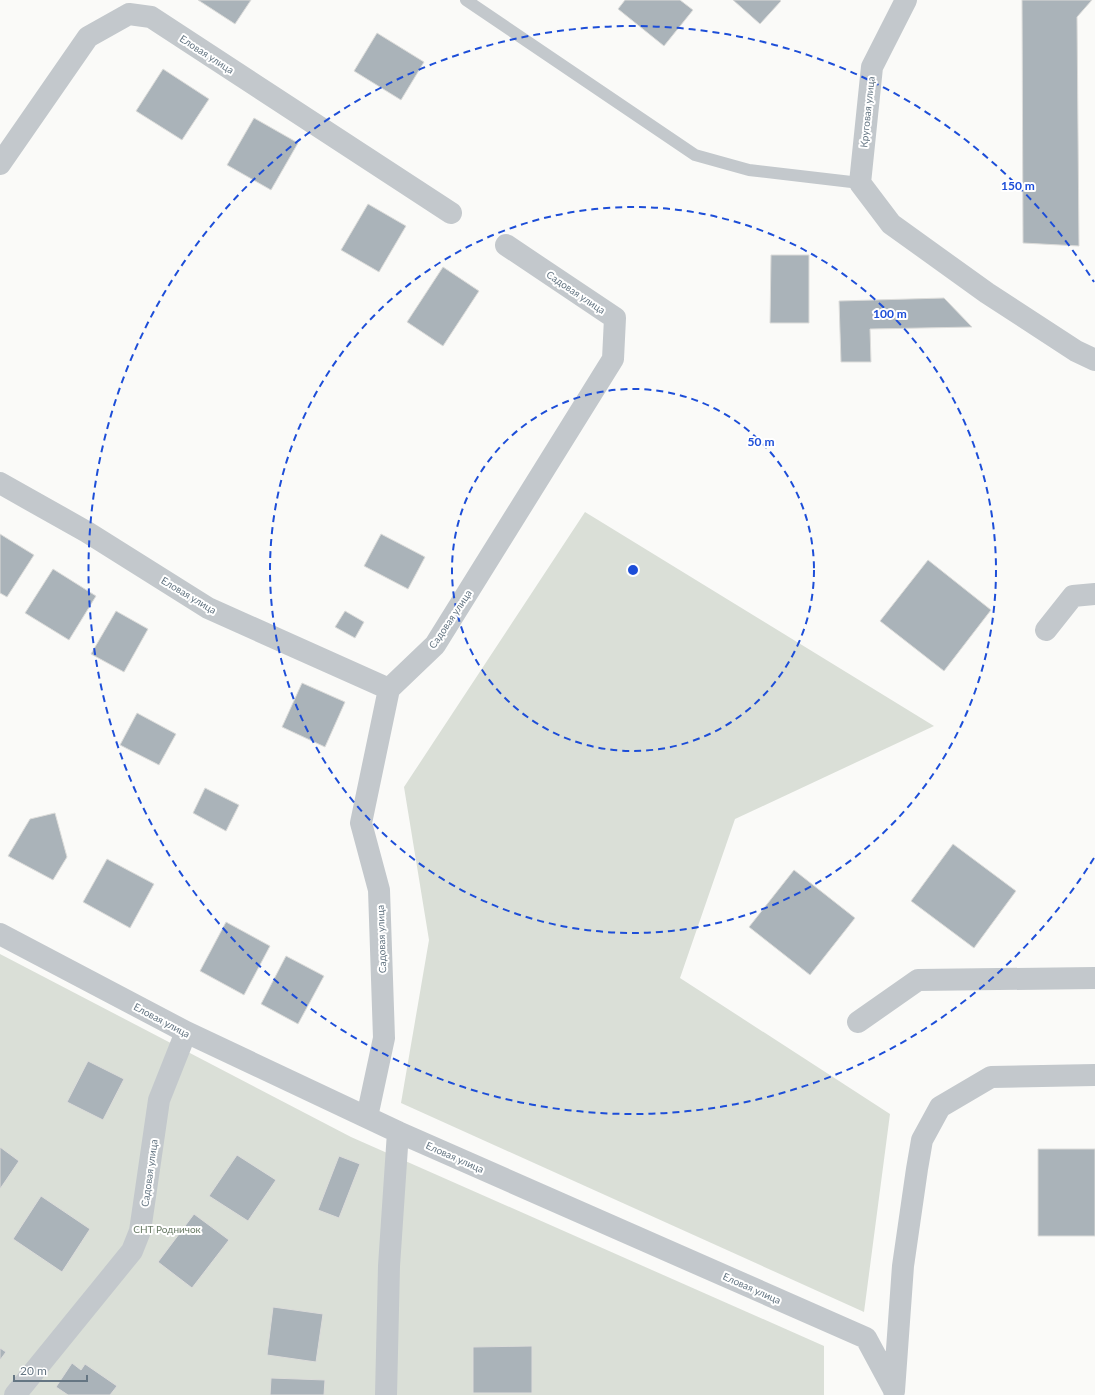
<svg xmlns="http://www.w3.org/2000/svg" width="1095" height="1395" viewBox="0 0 1095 1395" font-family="Lato,sans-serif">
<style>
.green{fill:#dadfd7}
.building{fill:#aab3b9;stroke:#dcdcda}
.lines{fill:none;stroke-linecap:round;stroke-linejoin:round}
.service{stroke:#c3c8cc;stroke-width:12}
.minor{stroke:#c3c8cc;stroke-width:22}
.ring{fill:none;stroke:#1d4ed8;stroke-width:2;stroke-dasharray:7 5}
.labels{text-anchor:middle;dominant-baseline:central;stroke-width:4;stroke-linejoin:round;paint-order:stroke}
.street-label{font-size:10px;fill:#657683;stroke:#fff}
.park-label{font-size:10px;fill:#687a64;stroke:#fff}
.centre{fill:#1d4ed8;stroke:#fff;stroke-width:2}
.ring-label{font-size:12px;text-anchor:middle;font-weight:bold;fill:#1d4ed8;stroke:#fff;stroke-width:4;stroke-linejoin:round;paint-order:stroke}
</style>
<rect width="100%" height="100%" fill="#fafaf8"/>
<path class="green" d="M585 512 934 726 735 819 680 978 890 1114 864 1312 401 1103 429 940 404 787Z
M0 954 351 1137 824 1346V1395H0Z"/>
<path class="building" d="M198 0H251L235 24Z
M625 0H680L693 10 664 46 618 9Z
M733 0H780L781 1 760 24Z
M1022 0H1092L1077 17 1079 246 1023 243Z
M377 33 424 62 401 100 354 71Z
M163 69 209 99 182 140 136 111Z
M254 118 298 143 271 190 227 165Z
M368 204 406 226 379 272 341 250Z
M771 255H809V323H770Z
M443 267 479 291 443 346 407 322Z
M944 298 972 327 870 329 871 362H841L839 301Z
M0 534 34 555 7 597 0 593Z
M381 534 425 557 408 589 364 566Z
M928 560 991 610 944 671 880 621Z
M53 569 96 596 69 640 25 613Z
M116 611 148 629 124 672 91 654Z
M345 611 364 622 355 638 335 627Z
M302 683 345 702 325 747 282 727Z
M137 713 176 734 159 765 120 745Z
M205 788 239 805 226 831 193 813Z
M55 813 67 857 53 880 8 856 30 819Z
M953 844 1016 891 974 948 911 901Z
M107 859 154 884 130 928 83 902Z
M794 870 855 918 810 975 749 927Z
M226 922 270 946 244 995 200 971Z
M286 956 324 976 298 1024 261 1004Z
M88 1061 124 1079 103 1120 67 1102Z
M0 1147 19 1161 0 1189Z
M1038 1149H1095V1236H1038Z
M237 1155 276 1180 248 1221 209 1196Z
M339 1156 360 1164 339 1218 318 1210Z
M41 1196 90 1229 62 1272 13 1239Z
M194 1214 229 1240 192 1288 158 1262Z
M273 1307 323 1314 316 1362 267 1355Z
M532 1346V1393H473V1347Z
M0 1348 6 1352 0 1360Z
M72 1363 81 1370 85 1364 117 1386 110 1395H68L56 1387Z
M271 1378 325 1380 324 1395H270Z"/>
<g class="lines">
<path class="service" d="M466 0 695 155 749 170 860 183"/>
<path class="minor" d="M906 0 872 67 860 183 891 224 987 293 1076 351 1095 360
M0 164 88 37 129 14 151 17 451 213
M0 483 87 532 208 608 389 689
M1046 630 1073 596 1095 594
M0 934 186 1032 398 1132 866 1338 894 1390
M858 1022 918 980 1095 978
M367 1117 384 1038 379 890 361 823 389 689 435 645 613 359 615 318 506 245
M894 1391 903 1266 917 1169 922 1140 940 1107 991 1077 1095 1075
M15 1395 132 1251 140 1231 159 1100 186 1032
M386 1395 389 1266 398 1132"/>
</g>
<g class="ring">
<circle cx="633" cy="570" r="181"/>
<circle cx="633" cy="570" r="363"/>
<path d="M1094 858A544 544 0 1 1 1094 282"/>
</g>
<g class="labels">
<g class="street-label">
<text transform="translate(207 54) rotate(33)">Еловая улица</text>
<text transform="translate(867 112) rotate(-84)">Круговая улица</text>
<text transform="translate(576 292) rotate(34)">Садовая улица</text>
<text transform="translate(189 595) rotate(31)">Еловая улица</text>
<text transform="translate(450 619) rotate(-56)">Садовая улица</text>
<text transform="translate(381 939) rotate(-92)">Садовая улица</text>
<text transform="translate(162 1020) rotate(28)">Еловая улица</text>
<text transform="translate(455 1157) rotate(24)">Еловая улица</text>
<text transform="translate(149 1173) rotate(-82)">Садовая улица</text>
<text transform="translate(752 1288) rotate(24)">Еловая улица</text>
</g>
<g class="park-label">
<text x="167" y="1229">СНТ Родничок</text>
</g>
</g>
<circle cx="633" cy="570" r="6" class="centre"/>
<g class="ring-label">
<text x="1018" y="190">150 m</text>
<text x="890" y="318">100 m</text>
<text x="761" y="446">50 m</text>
</g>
<path d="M14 1375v6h73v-6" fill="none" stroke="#657683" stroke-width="2"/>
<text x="20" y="1375" font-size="12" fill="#657683" stroke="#ffffff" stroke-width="3" paint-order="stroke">20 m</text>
</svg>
